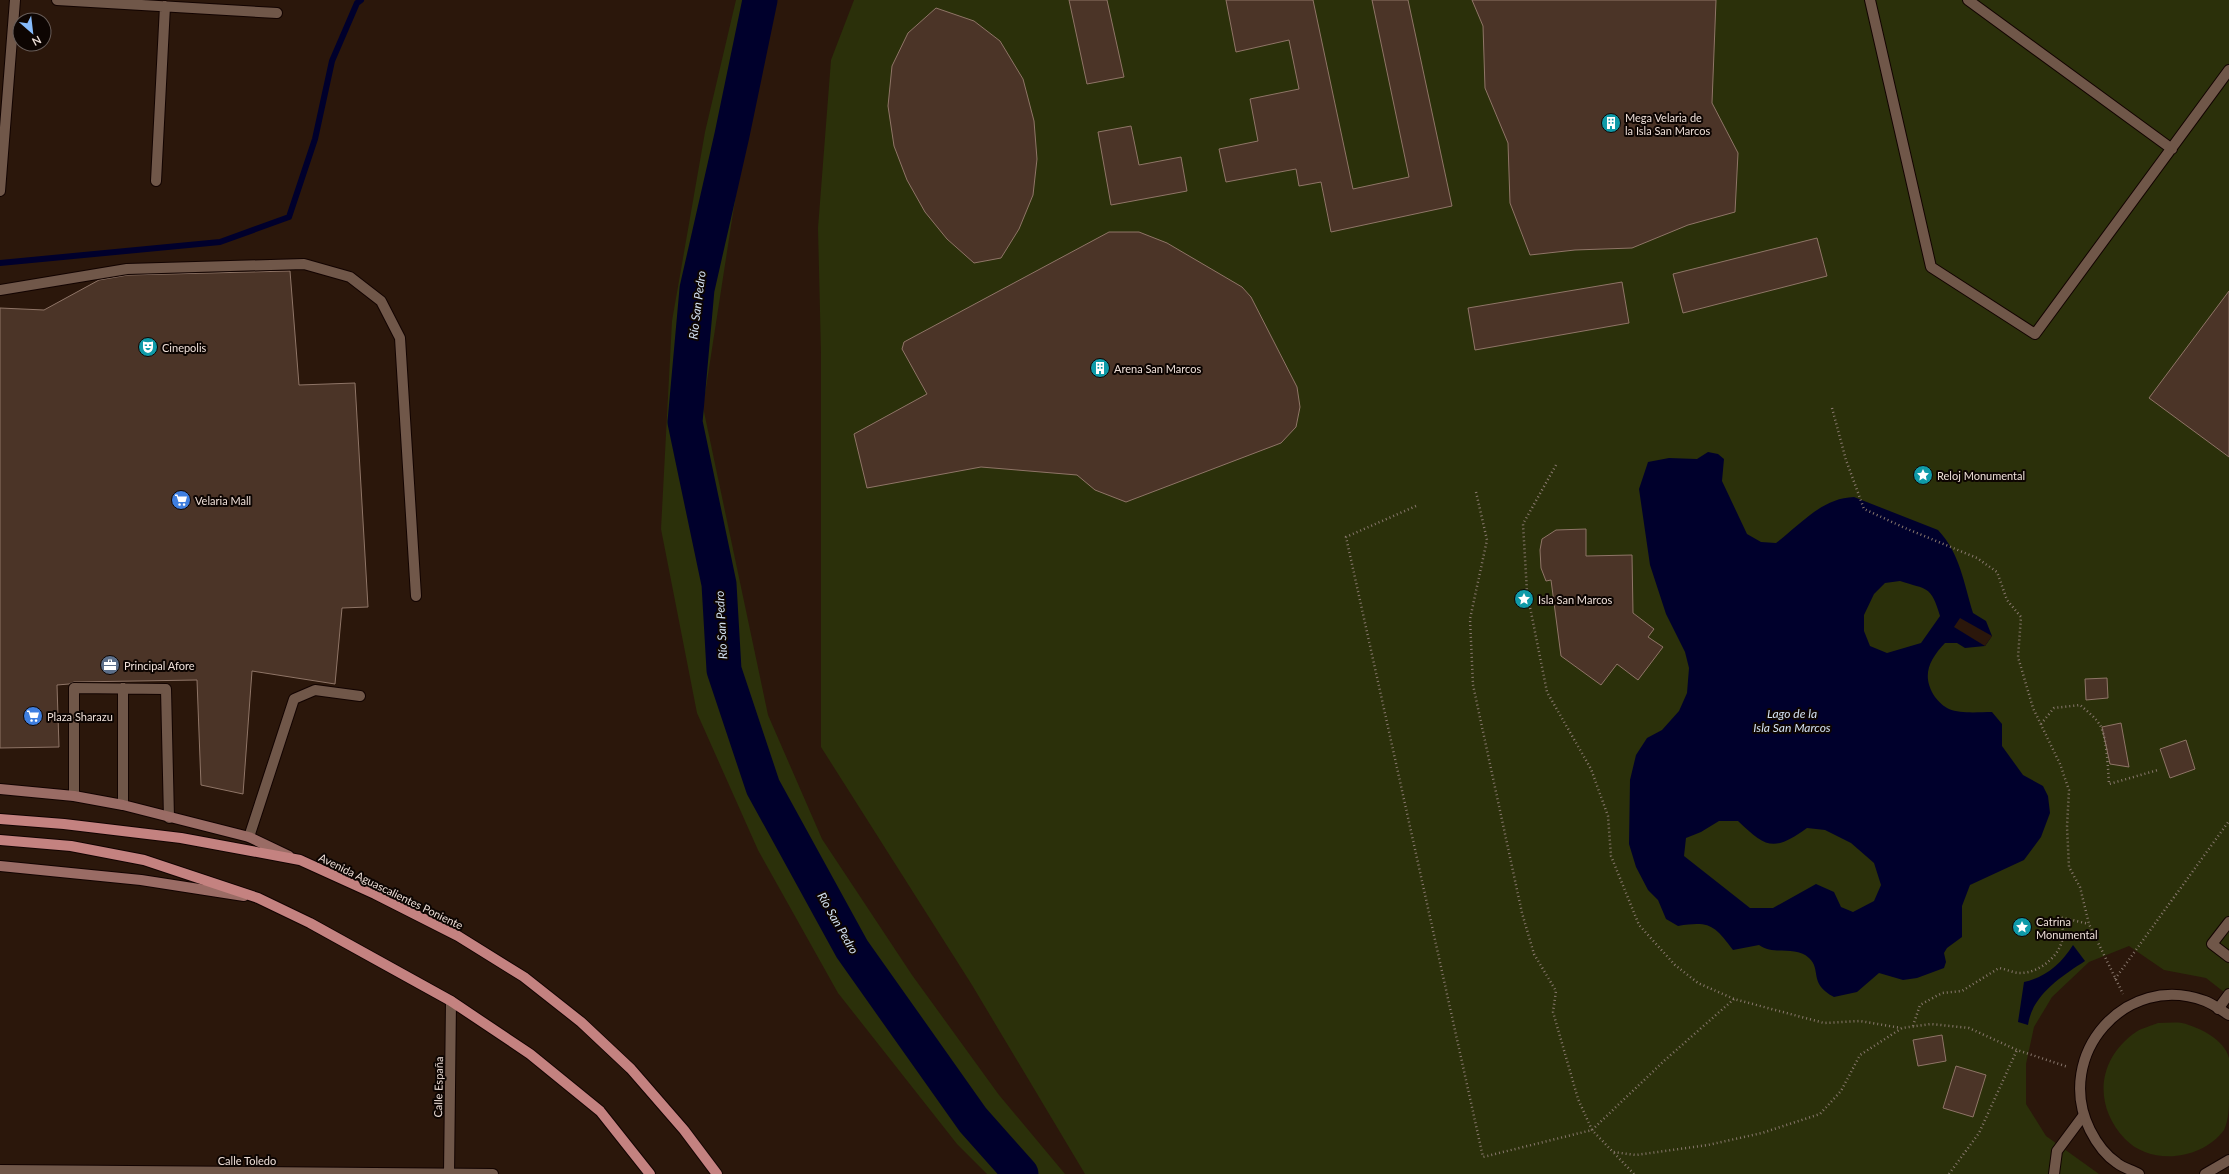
<svg xmlns="http://www.w3.org/2000/svg" width="2229" height="1174" viewBox="0 0 2229 1174" font-family="Lato,sans-serif">
<style>
.green{fill:#2b300a}
.water{fill:#00002c;fill-rule:evenodd}
.pier{fill:#2b170b}
.lines{fill:none;stroke-linecap:round;stroke-linejoin:round}
.stream{stroke:#00002c;stroke-width:6}
.river{stroke:#00002c;stroke-width:35}
.building{fill:#4b3427;stroke:#8f7567}
.lane-casing{stroke:#120300;stroke-width:12}
.street-casing{stroke:#120300;stroke-width:12}
.secondary-casing{stroke:#120300;stroke-width:12}
.primary-casing{stroke:#120300;stroke-width:12}
.path{stroke:#89786e;stroke-width:2.5;stroke-dasharray:1 3;stroke-linecap:butt}
.lane{stroke:#705749;stroke-width:10}
.street{stroke:#705749;stroke-width:10}
.secondary{stroke:#9a6c65;stroke-width:10}
.primary{stroke:#c48280;stroke-width:10}
.labels{text-anchor:middle;dominant-baseline:central;stroke-width:4;stroke-linejoin:round;paint-order:stroke}
.poi-label{font-size:11px;fill:#eedfd8;stroke:#0d0502;text-anchor:start}
.street-label{font-size:11px;fill:#eedfd8;stroke:#0d0502}
.water-label{font-size:12px;font-style:italic;fill:#d2e0f1;stroke:#0d0502}
</style>
<rect width="100%" height="100%" fill="#2b170b"/>
<path class="green" d="M736 0H769L733 213 703 407 768 715 822 839 912 975 999 1095 1065 1174H987L957 1144 838 993 758 850 697 713 661 529 672 321 705 132Z
M854 0H2229V996L2206 978 2164 970 2129 946 2089 962 2052 997 2034 1027 2026 1064V1104L2046 1136 2099 1174H1085L972 985 821 747V353L818 228 831 60Z
M2158 1023C2166 1023 2175 1022 2182 1023 2199 1027 2225 1040 2229 1058 2229 1069 2229 1083 2229 1094 2229 1106 2229 1120 2224 1130 2202 1160 2151 1166 2125 1139 2093 1105 2097 1059 2136 1032 2142 1028 2151 1026 2158 1023Z"/>
<path class="water" d="M1708 452 1718 454 1724 459 1722 481 1747 534 1761 542 1776 543C1801 524 1822 498 1854 497L1938 530C1960 553 1964 584 1973 613L1986 621 1992 636 1985 646 1965 648 1957 643H1945C1929 660 1921 676 1935 697 1938 701 1944 707 1949 709 1961 714 1979 712 1992 712L2002 724V746L2023 775 2043 786 2048 796 2050 813 2041 837 2024 860 1970 885 1962 906V937L1947 948 1944 953 1946 962 1944 968 1917 978 1903 980 1879 973 1857 992 1834 997C1808 983 1822 970 1809 958 1795 945 1774 956 1759 945L1733 950C1714 925 1710 921 1678 926L1666 919 1658 900 1648 890 1636 867 1629 844 1630 780 1636 755 1647 738 1662 730 1679 711 1687 693 1689 668 1685 652 1666 614 1650 565 1639 489 1648 462 1669 458 1697 459ZM1900 581C1927 590 1931 585 1940 616L1921 643 1887 653 1870 646 1864 631V615L1874 594 1885 583ZM1719 821H1738C1766 848 1774 852 1807 828L1825 830 1851 843 1874 863 1881 885 1874 901 1853 912 1841 907 1834 892 1816 884 1773 908H1750L1684 856 1686 838 1701 832Z
M2073 945 2085 961C2062 976 2032 995 2028 1025L2018 1022 2024 982C2046 977 2061 964 2073 945Z"/>
<path class="pier" d="M1960 618 1992 636 1985 646 1954 627Z"/>
<g class="lines">
<path class="stream" d="M0 263 220 242 289 217 315 139 332 61 357 3 361 0"/>
<path class="river" d="M760 0 732 135 697 289 685 422 719 584 724 670 763 787 852 949 973 1120 1021 1174"/>
</g>
<path class="building" d="M1069 0H1107L1124 77 1087 84Z
M1226 0H1313L1353 189 1409 177 1372 0H1408L1452 206 1331 232 1321 182 1299 186 1296 169 1226 182 1219 149 1258 141 1250 99 1299 89 1289 40 1236 52Z
M1472 0H1716L1712 103 1738 153 1735 212 1688 225 1632 248 1575 250 1530 255 1510 203 1508 143 1485 88 1483 26Z
M936 8 974 21 1000 41 1023 79 1034 121 1037 159 1033 195 1019 229 1001 258 974 263 947 239 925 212 907 180 894 146 888 106 892 66 908 33Z
M1131 126 1139 165 1181 157 1187 191 1111 205 1098 132Z
M1109 232H1139L1167 243 1242 287 1251 297 1297 387 1300 407 1296 427 1281 443 1126 502 1095 490 1077 475 981 467 867 488 854 434 927 394 902 349 904 342Z
M1817 238 1827 276 1683 313 1673 274Z
M290 271 299 385 355 383 368 607 342 608 335 684 252 671 243 794 201 785 197 680 74 682 69 684 57 685 59 747 0 748V308L44 310 99 280 128 275Z
M1622 282 1629 323 1475 350 1468 308Z
M2229 291V457L2149 398Z
M1586 529V556L1632 555 1633 613 1654 629 1648 637 1663 647 1638 680 1617 664 1601 685 1561 656 1551 580 1546 581 1541 568 1540 550 1542 539 1556 530Z
M2107 678 2108 698 2086 700 2085 679Z
M2121 723 2129 767 2110 764 2102 727Z
M2186 740 2195 769 2170 778 2160 749Z
M1942 1035 1946 1061 1918 1066 1913 1040Z
M1956 1066 1986 1075 1973 1117 1943 1108Z"/>
<g class="lines">
<g class="lane-casing">
<path id="lane" d="M1870 0 1931 267 2035 334 2229 70
M1968 0 2172 149
M0 290 127 269 304 264 350 277 381 301 400 338 416 596
M123 688V805
M74 796V688L166 689 169 818
M249 837 294 699 315 690 360 696
M2229 922 2212 944 2229 957
M2218 1009 2229 994
M2054 1174 2057 1151 2083 1116"/>
</g>
<g class="street-casing">
<path id="street" d="M57 0 277 13
M156 181 165 6
M0 191 15 0
M0 1170 493 1174
M449 1174 451 1001
M2139 1174C2132 1170 2123 1168 2117 1163 2105 1155 2096 1142 2090 1130 2053 1055 2126 971 2205 1001 2213 1004 2221 1010 2229 1015
M2205 1174 2229 1160"/>
</g>
<g class="secondary-casing">
<path id="secondary" d="M0 789 74 796 123 805 249 837 289 856
M0 866 141 880 244 896"/>
</g>
<g class="primary-casing">
<path id="primary" d="M0 819 64 824 181 838 300 860 375 894 458 936 524 977 581 1022 631 1069 684 1130 717 1174
M0 840 71 846 144 860 258 898 310 923 451 1001 530 1054 600 1111 650 1174"/>
</g>
<path class="path" d="M1832 408 1846 460 1864 509 1905 528 1977 558 1997 572 2007 600 2021 617 2018 657 2033 708 2060 764 2069 790 2067 827 2069 867 2080 887 2089 924 2123 994
M1556 465 1523 524 1527 592 1547 692 1591 769 1608 816 1611 856 1639 925 1675 965 1698 983 1734 999 1824 1023 1860 1021 1901 1028
M1476 492 1487 540 1470 619 1473 685 1522 913 1534 954 1556 991 1553 1012 1578 1099 1592 1130 1613 1152 1636 1155 1708 1145 1762 1133 1820 1114 1841 1091 1860 1055 1902 1028 1931 1024 1969 1028 2017 1050 2068 1067
M1416 506 1346 537 1483 1157 1592 1130 1665 1060 1734 999
M2041 724 2054 708 2080 705C2087 711 2095 717 2100 725 2107 738 2108 769 2109 784L2158 770
M2115 979 2229 821
M1913 1026 1920 1005 1942 993 1962 991 1999 968C2006 969 2013 973 2020 973 2041 973 2064 953 2063 932 2063 927 2060 921 2059 917L2089 924
M1614 1153 1634 1174
M1949 1174 1979 1133 2017 1050"/>
<use href="#lane" class="lane"/>
<use href="#street" class="street"/>
<use href="#secondary" class="secondary"/>
<use href="#primary" class="primary"/>
</g>
<defs>
<g id="building-disc" transform="scale(1)"><circle r="9.5" fill="#0f9aa8" stroke="#0d0502"/><path d="M-4-6H4V6H1V3H-1V6H-4ZM-2.5-4.3h1.7v1.8h-1.7ZM.8-4.3h1.7v1.8H.8ZM-2.5-1h1.7V.8h-1.7ZM.8-1h1.7V.8H.8Z" fill="#fff"/></g>
<g id="theatre-disc" transform="scale(1)"><circle r="9.5" fill="#0f9aa8" stroke="#0d0502"/><path d="M-5-5.5Q0-4 5-5.5V0Q5 5 0 6Q-5 5-5 0ZM-3.3-2.5H-1v1.5H-3.3ZM1-2.5H3.3v1.5H1ZM-2.8 1Q0 5.5 2.8 1Z" fill="#fff"/></g>
<g id="sight-disc" transform="scale(1)"><circle r="9.5" fill="#0f9aa8" stroke="#0d0502"/><path d="M0-6L1.8-2.2L6-1.7L2.9 1.2L3.7 5.4L0 3.3L-3.7 5.4L-2.9 1.2L-6-1.7L-1.8-2.2Z" fill="#fff"/></g>
<g id="supermarket-disc" transform="scale(1)"><circle r="9.5" fill="#3f7fe0" stroke="#0d0502"/><path d="M-6-5.5h2.5l.6 2H6L4.5 2H-2.5L-4.4-4H-6ZM-1.5 3.2a1.3 1.3 0 1 0 .1 0ZM3 3.2a1.3 1.3 0 1 0 .1 0Z" fill="#fff"/></g>
<g id="office-disc" transform="scale(1)"><circle r="9.5" fill="#5c6f8a" stroke="#0d0502"/><path d="M-6-3h4V-5.5h4V-3h4V5H-6ZM-1-4.5V-3h2v-1.5ZM-6 0V1H6V0Z" fill="#fff"/></g>
</defs>
<g fill-rule="evenodd">
<use href="#building-disc" x="1611" y="123"/>
<use href="#theatre-disc" x="148" y="347"/>
<use href="#building-disc" x="1100" y="368"/>
<use href="#sight-disc" x="1923" y="475"/>
<use href="#supermarket-disc" x="181" y="500"/>
<use href="#sight-disc" x="1524" y="599"/>
<use href="#office-disc" x="110" y="665"/>
<use href="#supermarket-disc" x="33" y="716"/>
<use href="#sight-disc" x="2022" y="927"/>
</g>
<g class="labels">
<g class="poi-label">
<text x="1625" y="117">Mega Velaria de<tspan x="1625" dy="13">la Isla San Marcos</tspan></text>
<text x="162" y="347">Cinepolis</text>
<text x="1114" y="368">Arena San Marcos</text>
<text x="1937" y="475">Reloj Monumental</text>
<text x="195" y="500">Velaria Mall</text>
<text x="1538" y="599">Isla San Marcos</text>
<text x="124" y="665">Principal Afore</text>
<text x="47" y="716">Plaza Sharazu</text>
<text x="2036" y="921">Catrina<tspan x="2036" dy="13">Monumental</tspan></text>
</g>
<g class="street-label">
<text transform="translate(391 891) rotate(26)">Avenida Aguascalientes Poniente</text>
<text transform="translate(438 1087) rotate(-89)">Calle España</text>
<text x="247" y="1160">Calle Toledo</text>
</g>
<g class="water-label">
<text transform="translate(697 305) rotate(-83)">Río San Pedro</text>
<text transform="translate(721 625) rotate(-93)">Río San Pedro</text>
<text x="1792" y="713">Lago de la<tspan x="1792" dy="14">Isla San Marcos</tspan></text>
<text transform="translate(838 923) rotate(60)">Río San Pedro</text>
</g>
</g>
<g transform="translate(32 32) rotate(152)"><circle r="19" fill="#0d0502" stroke="#675c58"/>
<path d="M0-3L7 15L0 10L-7 15Z" fill="#86bbfb"/>
<text y="-6" font-size="11" font-weight="bold" text-anchor="middle" fill="#eedfd8">N</text>
</g>
</svg>
